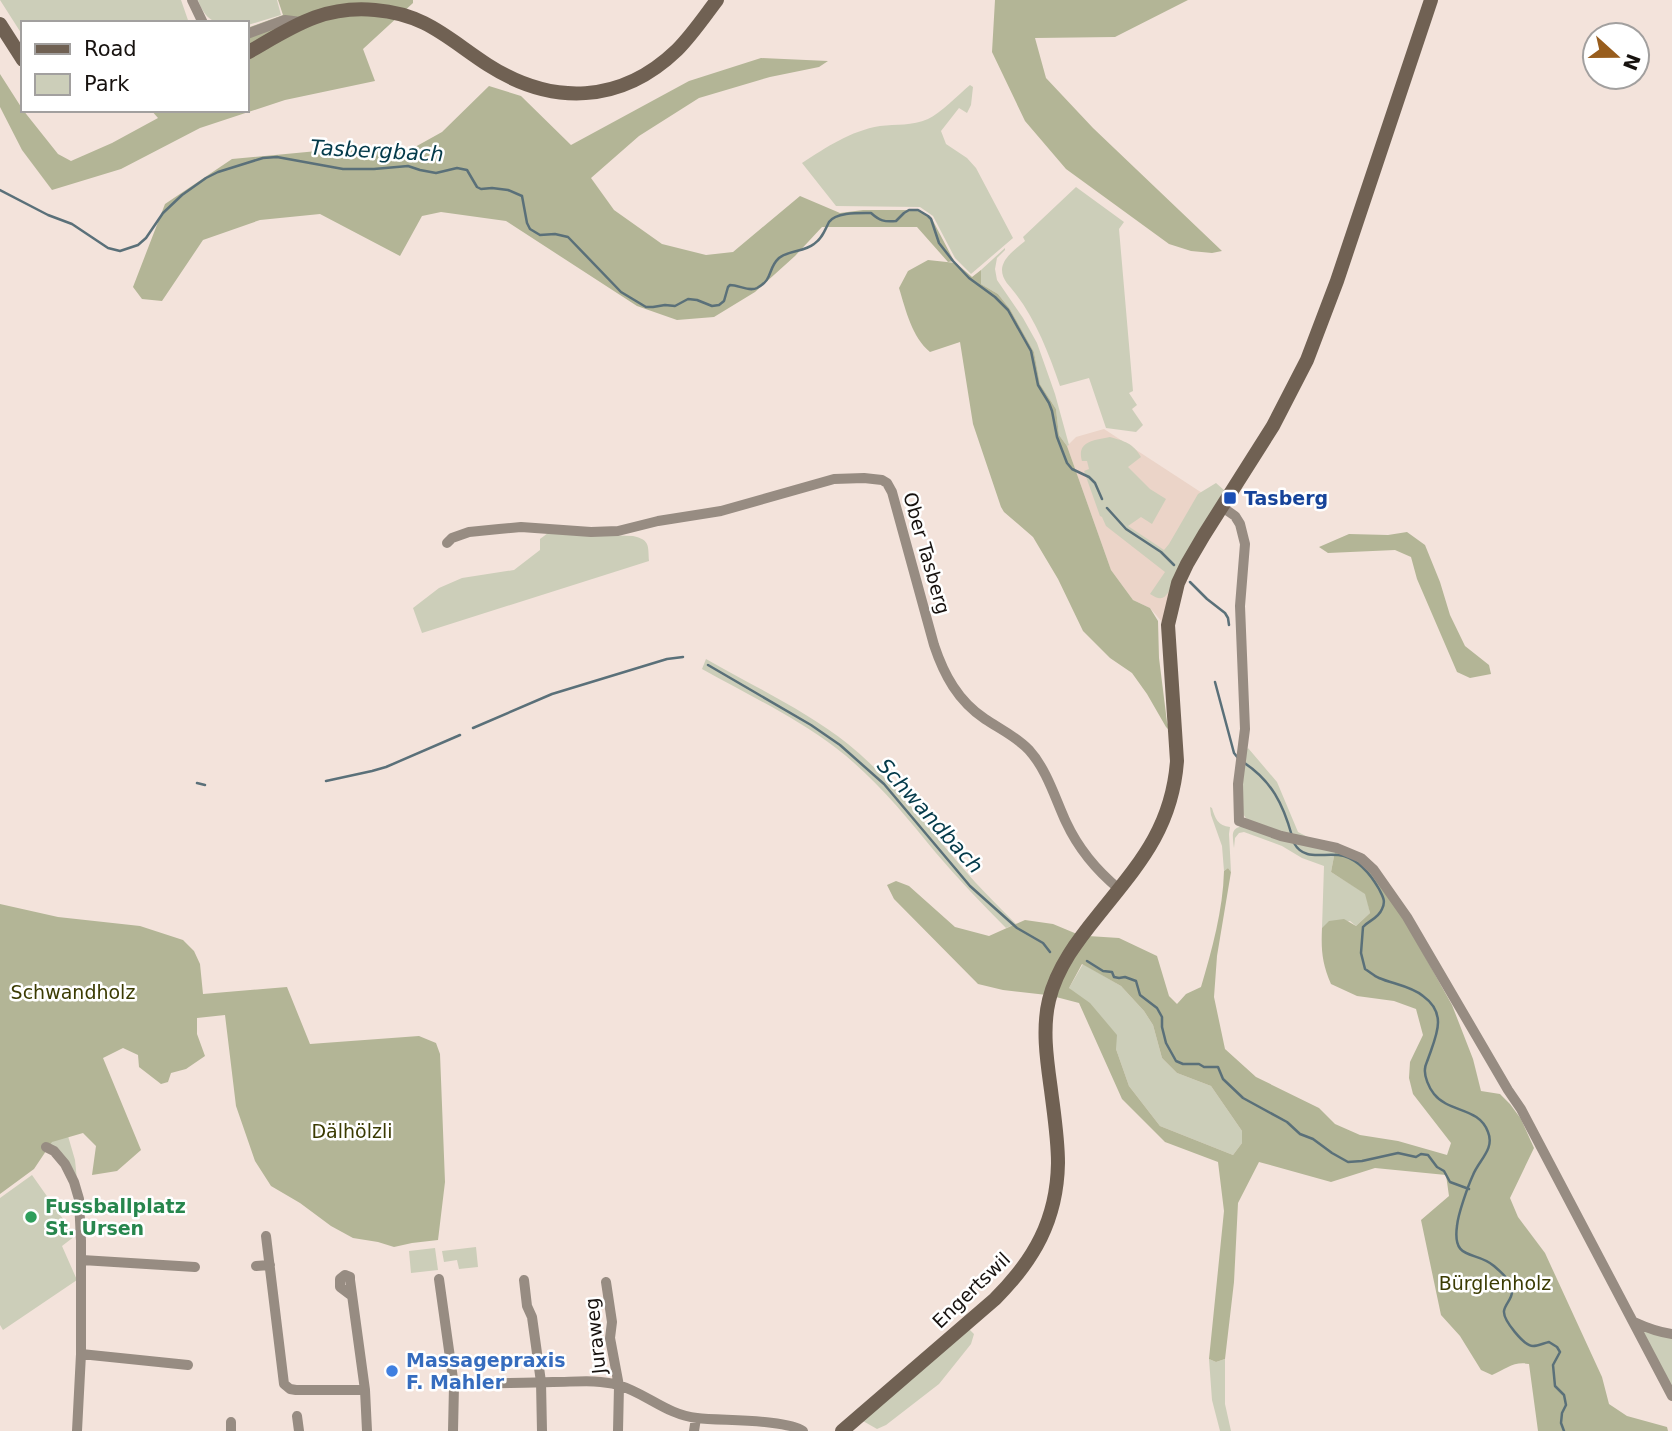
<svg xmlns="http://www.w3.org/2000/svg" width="1672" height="1431" viewBox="0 0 1672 1431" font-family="'DejaVu Sans',sans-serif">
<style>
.built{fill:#ebd4c8}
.green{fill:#ccceb9}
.forest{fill:#b3b596;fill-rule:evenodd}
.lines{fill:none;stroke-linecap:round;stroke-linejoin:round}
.stream{stroke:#5a7079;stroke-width:2.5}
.minor{stroke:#978c82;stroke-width:10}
.secondary{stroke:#706153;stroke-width:14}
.transit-dot{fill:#1a4fb4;stroke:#fff;stroke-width:2.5}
.leisure-dot{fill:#2e9e5b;stroke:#fff;stroke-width:2.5}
.shop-dot{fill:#3f7fe0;stroke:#fff;stroke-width:2.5}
.labels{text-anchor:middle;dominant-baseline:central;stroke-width:5;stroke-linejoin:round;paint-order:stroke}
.transit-label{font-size:19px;font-weight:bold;fill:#164399;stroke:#fff;text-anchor:start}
.street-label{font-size:19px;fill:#17120f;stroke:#fff}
.park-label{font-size:19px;fill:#3b3b02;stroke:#fff}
.leisure-label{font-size:19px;font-weight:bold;fill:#27864d;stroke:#fff;text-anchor:start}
.shop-label{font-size:19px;font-weight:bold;fill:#366cbe;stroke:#fff;text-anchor:start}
.water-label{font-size:21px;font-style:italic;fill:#043a4a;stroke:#fff}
</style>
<rect width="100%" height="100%" fill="#f3e3db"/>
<path class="built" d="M1104 429 1219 504 1163 623 1150 608 1133 600 1111 570 1067 446 1076 437Z"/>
<path class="green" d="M0 0H181L189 23H23V36Z
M198 0H277L281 15 248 25H247V23C222 23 208 28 198 0Z
M970 85 973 87 971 105 967 113 959 108 941 131 946 144 967 158 976 168 1013 238 971 274 955 258 933 216 920 207 836 206 802 163C827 147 850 131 880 126 896 124 912 126 928 119 941 113 958 95 970 85Z
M1076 187 1124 222 1119 229 1133 391 1129 393 1137 405 1132 409 1143 425 1136 432 1106 428 1089 378 1060 386C1049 354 1036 320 1015 293 1010 286 1002 280 1002 270 1002 258 1017 248 1025 241L1023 237Z
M1005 248V250L997 258 995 269 997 280 1023 318 1037 343 1055 394 1069 445 1067 446 1059 435 1056 409 1040 384 1034 352 1010 309 998 294 981 284V270Z
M1110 437C1124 441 1133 443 1141 457L1128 467 1150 489 1166 499 1152 524 1141 517 1128 526 1164 550 1169 544 1198 494 1216 483 1225 491 1173 579C1169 592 1166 605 1150 594L1165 572 1106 526 1102 517 1100 516 1084 471 1089 469 1087 461H1082C1076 441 1095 440 1110 437Z
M548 533 633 536C650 540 648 545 649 561L422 633 413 608 439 588 462 578 514 570 540 550V539Z
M706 659C753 686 805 710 848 744 898 785 932 834 975 882 988 896 1002 910 1016 924L1006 928C982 904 958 879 936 853 905 815 875 778 836 748 795 717 747 694 702 669Z
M1248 748 1277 782 1298 832 1335 851 1331 872 1366 894 1370 913 1356 926 1350 921 1322 928 1324 866 1302 858 1282 846 1244 832 1239 833 1235 838 1234 848C1231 827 1233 829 1251 823L1245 817 1241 810 1245 752Z
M1210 807 1212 808C1215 818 1218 826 1230 827L1229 834 1231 872 1228 868 1224 871 1222 846 1211 815Z
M1083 964 1121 986 1144 1011 1153 1025 1162 1058 1177 1073 1211 1086 1242 1131V1143L1233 1155 1160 1126 1129 1086 1116 1049 1069 988Z
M68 1136 75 1160 77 1180 47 1143Z
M32 1175 75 1236 62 1246 77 1280 3 1330 0 1325V1198Z
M476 1247 478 1267 459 1269 457 1260 444 1262 442 1251Z
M435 1248 438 1270 411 1273 409 1251Z
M1638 1326 1672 1337V1393Z
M968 1328 974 1334 971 1344 939 1384 886 1425 877 1429 863 1421Z
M1209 1359 1216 1362 1225 1359V1404L1231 1431H1220L1212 1400Z"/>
<path class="forest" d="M278 0H413V3L363 49 375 81 285 100 200 128 121 169 52 190 22 150 0 107V74L23 110 58 154 71 161 112 143 158 118 151 110H247V28L283 15Z
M995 0H1188L1115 37 1035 38 1046 78 1093 128 1222 251 1212 253 1191 251 1169 244 1066 169 1025 121 992 52Z
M761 58 828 61 819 67 770 77 699 98 639 136 591 178 614 210 662 244 706 255 733 252 800 196 840 213 863 210H919L931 217 954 261 948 262 917 227H822L795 256 755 292 714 317 677 320 637 306 506 221 441 212 422 216 400 256 320 214 260 220 203 240 162 301 142 299 133 287 165 204 232 159 328 150 406 152 442 132 489 86 521 96 571 145 689 81Z
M928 260 956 263 972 277 981 270V284L998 294 1010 309 1034 352 1040 384 1056 409 1059 435 1067 446 1111 570 1133 600 1150 608 1158 621 1159 658 1167 722 1171 732 1166 727 1147 694 1132 673 1110 658 1083 631 1058 579 1033 537 1004 512 1001 507 973 424 960 342 930 352C912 337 906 311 899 288L908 271Z
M1407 532 1425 545 1440 582 1450 615 1465 646 1489 665 1491 674 1470 678 1457 672 1417 579 1411 557 1395 550 1328 553 1319 547 1349 534 1388 535Z
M1335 851 1359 862 1373 874 1404 919 1452 1005 1473 1059 1481 1091 1500 1094 1510 1104 1521 1119 1534 1148 1510 1198 1518 1217 1545 1253 1602 1377 1609 1404 1627 1416 1667 1427 1668 1431H1538L1529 1364C1514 1361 1506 1369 1492 1375L1481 1370 1460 1336 1441 1315 1421 1220 1449 1196 1446 1175 1375 1168 1331 1182 1259 1162 1238 1203 1234 1282 1225 1359 1216 1362 1209 1359 1224 1211 1218 1162 1165 1142 1122 1099 1079 1003 1056 997 1064 975 1088 936 1119 938 1157 956 1169 996 1177 1004 1186 994 1201 987C1212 950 1223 910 1224 871L1228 868 1231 872 1217 956 1214 997 1225 1049 1256 1077 1319 1108 1335 1124 1360 1135 1398 1141 1447 1155 1451 1143 1413 1094 1409 1078 1410 1062 1423 1035 1416 1009 1394 1001 1357 996 1331 984C1322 963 1321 950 1322 928L1329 921 1344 919 1356 926 1370 913 1365 894 1331 872ZM1082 964 1121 986 1144 1011 1153 1025 1162 1058 1177 1073 1211 1086 1242 1131V1143L1233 1155 1160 1126 1129 1086 1116 1049 1117 1035 1090 1003 1069 988Z
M896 881 909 886 955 927 989 936 1025 920 1053 924 1077 934 1047 995 1003 990 978 984 894 899 887 885Z
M0 904 58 917 140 926 183 940 194 951 200 964 203 994 287 987 310 1044 419 1036 436 1043 440 1054 445 1182 438 1240 412 1243 394 1247 378 1242 353 1238 331 1226 300 1203 271 1186 255 1161 236 1106 225 1015 197 1018V1034L205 1056 186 1069 171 1073 168 1082 161 1084 139 1067 138 1055 123 1048 103 1058 141 1150 117 1171 92 1175 96 1146 83 1133 52 1142 34 1169 0 1194Z"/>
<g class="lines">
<path class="stream" d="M0 190 48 215 72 224 108 248 120 251 138 245 146 238 163 213 182 195 206 178 218 172 263 158 277 157 343 169H374L408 166 420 170 436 173 457 168 467 170 477 187 481 189 492 188 508 190 522 196 527 223 530 229 540 235 555 234 568 237 621 292 646 307H653L665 305 675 306 688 299 697 300 712 306 719 305 724 301 728 287 730 285C739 285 749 292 757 288 774 279 767 269 779 258 789 250 804 252 814 244 822 239 825 230 829 222 836 212 859 213 871 213 880 221 884 222 896 221L904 213 909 210H918L928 216 931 219 939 243 953 261 969 278 995 297 1008 310 1031 351 1038 385 1049 403 1052 411 1057 437 1067 463 1072 469 1089 477 1095 483 1102 499
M1107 508 1126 529 1161 552 1174 565
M1190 582 1207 599 1225 613 1228 618 1229 625
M708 665 811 725 840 745 884 784 970 886 1017 928 1043 943 1050 952
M1215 682 1234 753 1238 758
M473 728 552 694 667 659 683 657
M1243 762C1272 781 1283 804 1292 836
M326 781 372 771 386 767 460 735
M197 783 205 785
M1294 843C1305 863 1326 851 1344 856 1360 861 1371 875 1379 889 1383 897 1386 901 1382 909 1378 919 1369 920 1363 927L1361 953 1365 969C1370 972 1374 976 1379 978 1393 984 1411 986 1423 996 1448 1014 1436 1036 1428 1059 1427 1062 1425 1065 1425 1069 1424 1076 1429 1088 1434 1094 1449 1113 1479 1107 1488 1132 1495 1149 1479 1160 1473 1175 1468 1186 1458 1214 1457 1226 1452 1262 1476 1250 1494 1266 1502 1273 1512 1281 1512 1292 1512 1299 1505 1304 1504 1311 1503 1320 1524 1346 1533 1346 1538 1346 1544 1343 1549 1342L1557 1347 1560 1352 1553 1365 1555 1386 1564 1395 1566 1405 1562 1413 1561 1423 1564 1431
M1087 961 1103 971 1112 972 1114 977 1119 978 1125 977 1136 981 1140 995 1157 1008 1162 1017V1027L1166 1043 1176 1061 1183 1064H1199L1204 1067H1218L1223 1079 1243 1098 1287 1122 1300 1134 1313 1139 1332 1153 1348 1162 1362 1161 1398 1153 1416 1157 1421 1154 1428 1155 1437 1167 1444 1171 1450 1182 1469 1189"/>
<path class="minor" d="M192 0 203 23
M247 34 285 20 301 22
M1222 507 1235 516 1240 524 1245 544 1240 606 1245 729 1238 784 1239 821
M447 543 452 538 469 532 499 529 521 527 591 532 618 531 658 521 721 511 834 479 864 478 882 480 887 483 892 492 934 645C944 675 958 701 985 719 1000 729 1017 737 1029 750 1047 770 1055 798 1066 822 1079 850 1096 870 1119 889
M1239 821 1281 836 1337 848 1361 858 1374 870 1407 917 1508 1090 1521 1109 1672 1396
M46 1147 54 1151 65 1164 74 1182 79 1199 81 1241V1354L77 1431
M266 1236 284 1384 290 1389 296 1390H365
M82 1260 195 1267
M256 1266 270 1265
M439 1279 454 1386 453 1431
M524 1280 527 1306 532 1317 541 1382 542 1431
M606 1282 612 1322 610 1338 619 1386 618 1431
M352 1296 340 1287V1279L345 1275 350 1277V1280L365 1390 367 1431
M1634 1322C1647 1328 1657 1332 1672 1334
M81 1354 188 1365
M454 1386 467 1384C496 1383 525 1383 553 1382 575 1382 597 1379 618 1385 646 1393 667 1415 697 1418 721 1421 786 1419 803 1431
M297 1416 299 1431
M231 1422V1431
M694 1431 696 1418"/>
<path class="secondary" d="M0 24 23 60
M247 53C291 28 322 5 375 10 426 14 448 39 488 65 552 106 621 104 677 50 692 35 704 17 717 0
M842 1431 995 1299C1034 1260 1057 1220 1058 1163 1058 1139 1054 1114 1051 1090 1047 1061 1042 1029 1049 1000 1057 967 1078 940 1099 914 1139 864 1172 828 1177 761L1168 625 1178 583 1187 564 1204 535 1273 426 1307 360 1337 281 1431 0"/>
</g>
<rect class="transit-dot" x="1223" y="491" width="14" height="14" rx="3.5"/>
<circle class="leisure-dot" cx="31" cy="1217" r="7"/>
<circle class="shop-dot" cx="392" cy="1371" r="7"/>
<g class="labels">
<g class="transit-label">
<text x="1244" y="498">Tasberg</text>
</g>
<g class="street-label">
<text transform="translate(927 553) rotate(74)">Ober Tasberg</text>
<text transform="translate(971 1290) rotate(-44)">Engertswil</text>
<text transform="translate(595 1336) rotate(-96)">Juraweg</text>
</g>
<g class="park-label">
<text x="73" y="992">Schwandholz</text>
<text x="352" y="1131">Dälhölzli</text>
<text x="1495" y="1283">Bürglenholz</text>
</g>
<g class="leisure-label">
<text x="45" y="1206">Fussballplatz<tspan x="45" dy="22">St. Ursen</tspan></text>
</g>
<g class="shop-label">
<text x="406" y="1360">Massagepraxis<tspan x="406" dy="22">F. Mahler</tspan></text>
</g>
<g class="water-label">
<text transform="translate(377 151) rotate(3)">Tasbergbach</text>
<text transform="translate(930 816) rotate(48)">Schwandbach</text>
</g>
</g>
<rect x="21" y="21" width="228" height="91" fill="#ffffff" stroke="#a2a09f" stroke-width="2"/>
<rect x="35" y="44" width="35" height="10" fill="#706153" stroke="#a2a09f" stroke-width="2"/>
<text x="84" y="56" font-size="21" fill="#17120f">Road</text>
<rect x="35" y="74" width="35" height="21" fill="#ccceb9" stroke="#a2a09f" stroke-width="2"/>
<text x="84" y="91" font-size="21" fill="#17120f">Park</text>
<g transform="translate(1616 56) rotate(111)"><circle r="33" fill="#ffffff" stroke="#a2a09f" stroke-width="2"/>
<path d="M0-5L12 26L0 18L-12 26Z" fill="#985d1d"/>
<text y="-10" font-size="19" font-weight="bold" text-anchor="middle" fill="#17120f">N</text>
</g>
</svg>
